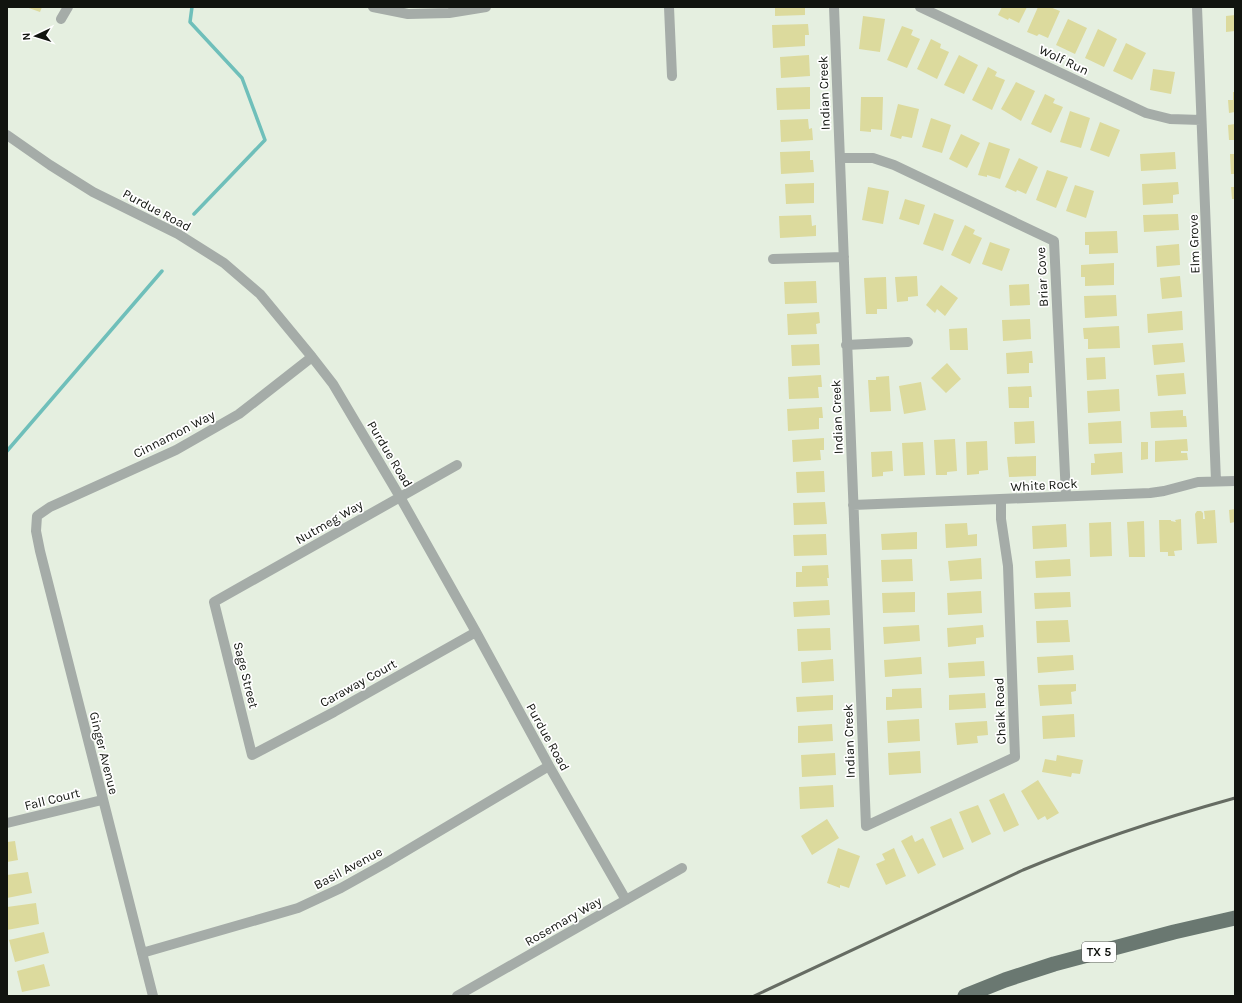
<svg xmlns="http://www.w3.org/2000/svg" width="1242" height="1003" viewBox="0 0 1242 1003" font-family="Karla,sans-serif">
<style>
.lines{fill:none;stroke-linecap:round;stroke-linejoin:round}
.stream{stroke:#6fbfba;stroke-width:3.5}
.building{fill:#dcda9d}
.street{stroke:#a5aca8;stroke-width:10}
.primary{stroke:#6a7871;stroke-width:15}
.rail{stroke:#666c63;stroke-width:3}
.labels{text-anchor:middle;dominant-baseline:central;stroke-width:3.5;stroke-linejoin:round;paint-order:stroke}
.shield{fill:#fff;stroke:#585a57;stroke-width:1}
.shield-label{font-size:12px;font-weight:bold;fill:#11140f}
.street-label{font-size:13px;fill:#11140f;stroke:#fff}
</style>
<rect width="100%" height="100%" fill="#e5efe0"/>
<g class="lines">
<path class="stream" d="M192 7 190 22 242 78 265 140 194 214
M7 451 162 271"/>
</g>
<path class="building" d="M26 7H42L40 12Z
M775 7H805V15L775 16Z
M1002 7H1027L1019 23 1009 18 1008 20 998 15Z
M1038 7H1050L1060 11 1048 38 1039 34 1037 36 1027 32Z
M1235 15V31L1226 32V16Z
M863 16 885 19 880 52 859 49Z
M1068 19 1087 28 1075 54 1056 45Z
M808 24 809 35H805V46L773 48 772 25Z
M902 26 913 30 911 35 920 39 907 68 887 60Z
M1098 29 1117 39 1104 67 1085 58Z
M931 39 941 44 940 48 949 52 937 79 917 69Z
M1126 43 1146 53 1132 80 1113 71Z
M809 55 810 76 781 78 780 57Z
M959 55 978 65 964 94 944 85Z
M988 67 997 72 995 76 1005 80 992 110 972 100Z
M1153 69 1175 72 1171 94 1150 90Z
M1016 82 1035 91 1021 121 1001 109Z
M810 87V109L777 110 776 88Z
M1233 92H1235V112L1229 113 1228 100H1233Z
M1045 94 1055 99 1053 103 1063 107 1051 133 1031 124Z
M861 97H883L882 130 871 129V132L860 131Z
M898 104 919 109 912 138 902 136 901 139 890 136Z
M1070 111 1090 118 1081 148 1060 142Z
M931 118 951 125 942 153 922 147Z
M808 119 809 129 812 128 813 140 781 142 780 120Z
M1100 122 1120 130 1109 157 1090 150Z
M1235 124V140H1229L1228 125Z
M961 134 980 143 967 168 949 159Z
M989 142 1010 149 1000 179 987 175V177L978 175Z
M810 151V160H813L814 172 781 174 780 152Z
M1175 152 1176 169 1141 171 1140 154Z
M1230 154H1235V174H1231Z
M1019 158 1038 167 1026 194 1017 190 1016 192 1005 187Z
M1047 170 1068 177 1056 208 1036 200Z
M1178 182 1179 194 1173 195V203L1143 205 1142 184Z
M814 183V203L786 204 785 184Z
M1075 185 1094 191 1086 218 1066 211Z
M868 187 889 191 883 224 862 220Z
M1231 187H1235V199H1232Z
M905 199 925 205 919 225 899 219Z
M934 213 954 220 943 251 923 244Z
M1178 214 1179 230 1144 232 1143 215Z
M811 215 812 226 816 225V236L780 238 779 216Z
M965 225 975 230 973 234 982 238 970 264 951 255Z
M1117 231 1118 253 1089 254V245H1085V232Z
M990 242 1010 249 1002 271 982 264Z
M1179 244 1180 265 1157 267 1156 246Z
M1114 263V285L1085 286V277H1081V265Z
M917 276 918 296 908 297V301L897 302 895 277Z
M1180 276 1182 297 1162 299 1160 278Z
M886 277 887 309H877V314H866L864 278Z
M816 281 817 303 785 304 784 282Z
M1029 284 1030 305 1010 306 1009 285Z
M941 285 958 298 945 316 937 309 935 313 926 305Z
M1116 295 1117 316 1085 318 1084 296Z
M1182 311 1183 330 1148 333 1147 314Z
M819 312 820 323 816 324 817 334 788 335 787 314Z
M1030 319 1031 339 1003 341 1002 320Z
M1119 326 1120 348 1088 349V339H1084L1083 328Z
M967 328 968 350H950L949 329Z
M1183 343 1185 362 1154 365 1152 345Z
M819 344 820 365 792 366 791 345Z
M1032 351 1033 363H1029V373L1007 374 1006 353Z
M1105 357 1106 379 1087 380 1086 358Z
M947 363 961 379 946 393 931 378Z
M1184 373 1186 394 1158 396 1156 375Z
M821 375 822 387H818L819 398 789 399 788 377Z
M889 376 891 411 870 412 868 380H876V377Z
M921 382 926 410 904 414 899 386Z
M1031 386 1032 397H1029V408H1009L1008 387Z
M1119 389 1120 411 1088 413 1087 391Z
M822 407 823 418H819V429L788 431 787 409Z
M1183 410V416H1186L1187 427 1151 428 1150 412Z
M1034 421 1035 443 1015 444 1014 422Z
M1121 421 1122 443 1089 444 1088 423Z
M824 438V450H820L821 460 793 462 792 440Z
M955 439 957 471 947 472V475H936L934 440Z
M1187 439 1188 451H1181V453H1187L1188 460 1155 462V441Z
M987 441 988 470 979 471V474L967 475 966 442Z
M923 442 925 475 904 476 902 443Z
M1141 442H1148V459L1141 460Z
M892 451 893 471 883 472V476L872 477 871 452Z
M1122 452 1123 473 1091 475V463H1095L1094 454Z
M1036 456V476L1009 477 1007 457Z
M824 471 825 492 797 493 796 472Z
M825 502 827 524 794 525 793 503Z
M1235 509V522L1230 523 1229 510Z
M1215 510 1217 543 1197 544 1195 514 1197 511H1201L1203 513V519H1205L1204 511Z
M1181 519 1182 550 1174 551 1175 556H1168V552H1160L1159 520H1171V521L1176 522 1175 520Z
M1144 521 1145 557H1129L1127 522Z
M1111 522 1112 556 1090 557 1089 523Z
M967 523 968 535 977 534V546L946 548 945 524Z
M1066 524 1067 547 1033 549 1032 526Z
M917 532V549L882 550 881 534Z
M826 534 827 555 794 556 793 535Z
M981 558 982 579 950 581 948 561Z
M912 559 913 581 882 582 881 560Z
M1070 559 1071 576 1036 578 1035 561Z
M828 565 829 578H827L828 586 796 587V572H802V566Z
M981 591 982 613 948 615 947 593Z
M915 592V612L883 613 882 593Z
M1070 592 1071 607 1035 609 1034 593Z
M829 600 830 615 794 617 793 602Z
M1068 620 1070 642 1037 643 1036 621Z
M919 625 920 641 884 644 883 627Z
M983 625 984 637 976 638V644L948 647 947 628Z
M830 628 831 650 798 651 797 629Z
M1073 655 1074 670 1038 673 1037 657Z
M921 657 922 674 885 677 884 660Z
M833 659 834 681 802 683 801 662Z
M984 661 985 676 949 678 948 663Z
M1076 684V691L1071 692 1072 704 1040 706 1038 685Z
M921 688 922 708 886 710V697H892V689Z
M985 693 986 708 949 710V695Z
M833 695V710L797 712 796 697Z
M1074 714 1075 737 1043 739 1042 716Z
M919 719 920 741 888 743 887 721Z
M987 721 988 735 977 736 978 743 957 745 955 723Z
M832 724 833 741 798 743V726Z
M920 751 921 773 889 775 888 753Z
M835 753 836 775 802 777 801 755Z
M1057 755 1083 760 1080 774 1072 773 1071 777 1042 772 1045 759 1056 761Z
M1038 780 1059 813 1047 820 1045 816 1038 820 1021 791Z
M833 785 834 807 800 809 799 787Z
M1004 793 1019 825 1004 832 989 800Z
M978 805 991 834 972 843 959 812Z
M951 818 964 849 943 858 930 827Z
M827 819 839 838 812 855 801 836Z
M912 835 915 842 923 838 936 865 918 874 901 841Z
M15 841 18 860 7 862V842Z
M838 848 860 856 849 888 840 885V888L827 883Z
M894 848 906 876 886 885 876 864 885 860 882 854Z
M28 872 32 893 7 898V875Z
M36 903 39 924 7 930V907Z
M44 932 49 953 15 962 9 940Z
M44 964 50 986 22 992 17 971Z"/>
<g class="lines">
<path class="street" d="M373 7 408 14 449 13 486 7
M669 7 672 76
M834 7 866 826 1015 757 1008 566 1001 519V500
M920 7 1146 113 1170 119 1201 120
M1197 7 1216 481
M61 19 68 7
M7 135 50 165 93 192 178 234 224 263 260 294 312 357 333 384 400 497 476 632 549 766 626 900
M840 158H873L894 165 1054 241 1066 496
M773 259 844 257
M846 345 908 342
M457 465 214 602 252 755 334 712 476 632
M853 505 1150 493 1164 491 1198 482 1235 481
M7 823 102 800
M142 953 298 908 341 888 384 864 549 766
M153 996 40 551 36 531 37 516 50 507 176 450 239 414 312 357
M457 996 682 868"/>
<path class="primary" d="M965 996 1005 980 1054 964 1174 932 1235 918"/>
<path class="rail" d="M754 996 1023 870C1092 841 1163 818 1235 798"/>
</g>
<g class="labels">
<rect class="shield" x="1082" y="942" width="34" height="20" rx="3"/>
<g class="shield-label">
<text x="1099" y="952">TX 5</text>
</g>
<g class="street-label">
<text transform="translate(1064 60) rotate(25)">Wolf Run</text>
<text transform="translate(824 93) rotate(-92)">Indian Creek</text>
<text transform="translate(157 210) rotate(28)">Purdue Road</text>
<text transform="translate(1194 244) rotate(-92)">Elm Grove</text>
<text transform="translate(1042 277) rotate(-93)">Briar Cove</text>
<text transform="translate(837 417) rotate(-92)">Indian Creek</text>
<text transform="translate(174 434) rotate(-27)">Cinnamon Way</text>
<text transform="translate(390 454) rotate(59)">Purdue Road</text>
<text transform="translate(1044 485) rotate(-3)">White Rock</text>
<text transform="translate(329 522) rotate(-30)">Nutmeg Way</text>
<text transform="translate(246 675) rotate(76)">Sage Street</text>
<text transform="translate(358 683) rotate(-29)">Caraway Court</text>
<text transform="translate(1000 711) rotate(-92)">Chalk Road</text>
<text transform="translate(548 737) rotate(61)">Purdue Road</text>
<text transform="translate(849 741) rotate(-92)">Indian Creek</text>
<text transform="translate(104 753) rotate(76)">Ginger Avenue</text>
<text transform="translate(52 799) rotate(-14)">Fall Court</text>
<text transform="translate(348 868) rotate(-28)">Basil Avenue</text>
<text transform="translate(563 921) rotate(-30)">Rosemary Way</text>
</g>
</g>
<rect width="1242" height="1003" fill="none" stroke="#11140f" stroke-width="16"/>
<g transform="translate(36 36) rotate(266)" stroke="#ffffff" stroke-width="3" paint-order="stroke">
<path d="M0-3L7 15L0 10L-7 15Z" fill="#11140f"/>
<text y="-6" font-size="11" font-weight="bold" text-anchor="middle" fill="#11140f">N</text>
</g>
</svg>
